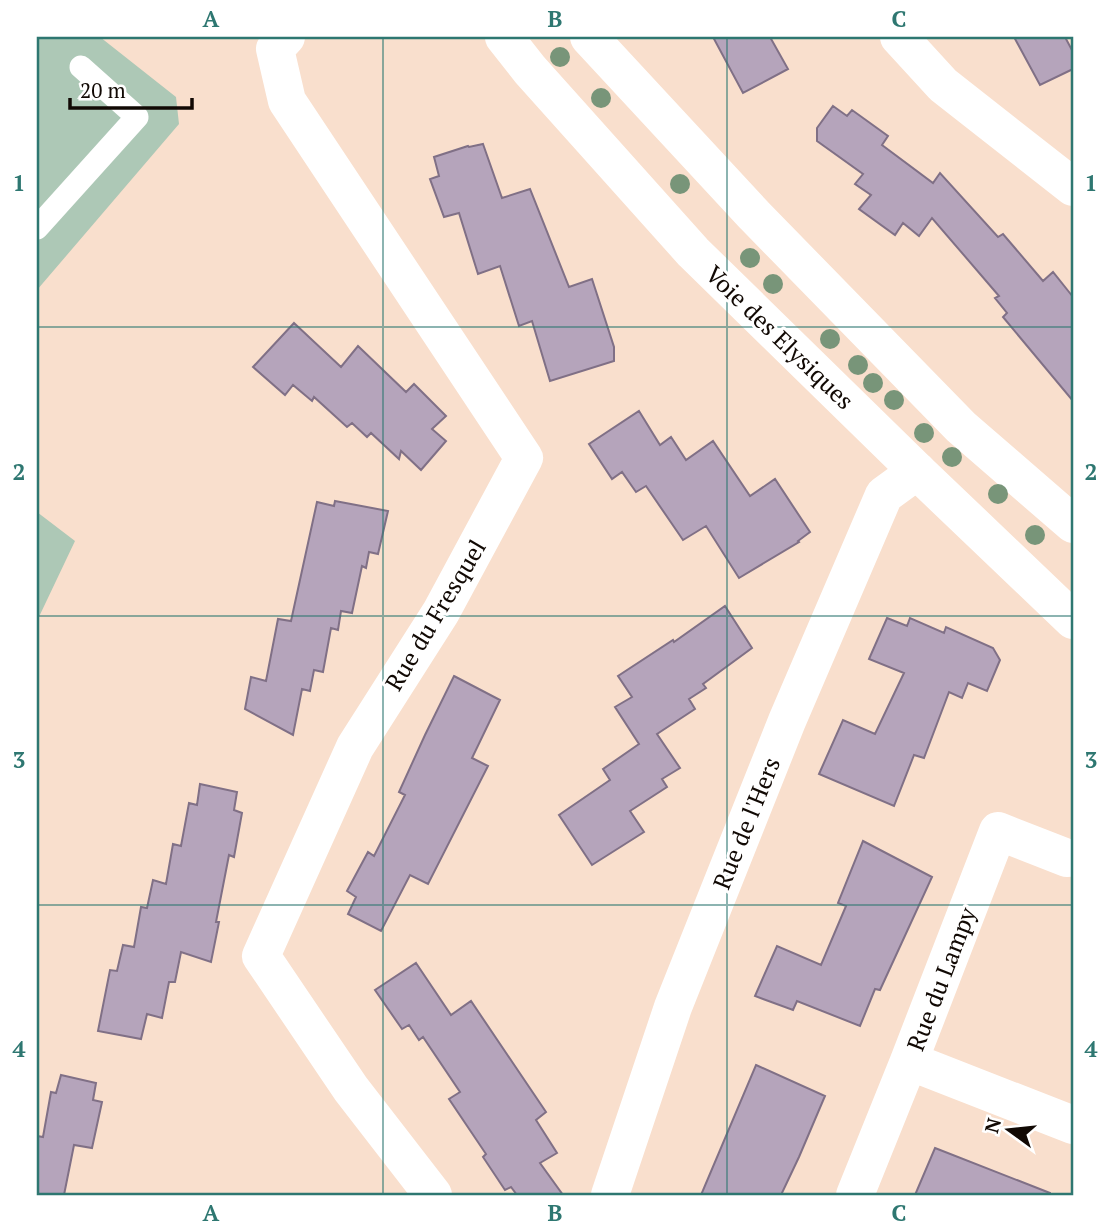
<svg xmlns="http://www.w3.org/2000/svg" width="1110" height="1232" viewBox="0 0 1110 1232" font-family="'PT Serif',serif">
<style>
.green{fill:#adc8b6}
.building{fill:#b5a4bb;stroke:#807086;stroke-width:2}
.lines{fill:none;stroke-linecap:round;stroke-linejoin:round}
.service{stroke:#fff;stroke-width:23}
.minor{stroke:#fff;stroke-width:38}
.tertiary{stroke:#fff;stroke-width:38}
.tree{fill:#789579}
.grid{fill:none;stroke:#2e7771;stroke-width:2;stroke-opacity:0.55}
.labels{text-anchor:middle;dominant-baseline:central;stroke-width:6;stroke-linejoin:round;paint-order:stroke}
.street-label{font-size:24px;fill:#110904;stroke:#fff}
.neatline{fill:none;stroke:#2e7771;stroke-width:2.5}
.grid-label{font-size:23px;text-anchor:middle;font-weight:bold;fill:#2e7771}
</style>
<rect width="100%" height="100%" fill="#f9dfcd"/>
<!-- green -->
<path class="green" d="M 37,37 L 100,37 L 176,97 L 179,124 L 37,290 Z
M 37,512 L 75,541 L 37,621 Z"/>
<!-- building -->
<path class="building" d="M 713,37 L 770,37 L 788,69 L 743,93 Z
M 1014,37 L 1065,37 L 1073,52 L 1073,69 L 1040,85 Z
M 833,106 L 847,116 L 852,110 L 888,136 L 882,145 L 933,183 L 940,173 L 998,237 L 1003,234 L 1043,281 L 1053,272 L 1073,297 L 1073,401 L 1003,317 L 1007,313 L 995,298 L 999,296 L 932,218 L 919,236 L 903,223 L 895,235 L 859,209 L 871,195 L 855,184 L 863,174 L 817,141 L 817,128 Z
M 483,144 L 502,198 L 530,189 L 569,287 L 592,279 L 614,347 L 614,361 L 550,381 L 532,321 L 519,326 L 500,266 L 478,274 L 459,213 L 444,217 L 430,179 L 439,176 L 434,157 L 468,146 L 469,147 Z
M 294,323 L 341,367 L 358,346 L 406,392 L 414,384 L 446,416 L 432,429 L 446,441 L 421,470 L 401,451 L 399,459 L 371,433 L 367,437 L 352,423 L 347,427 L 314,397 L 312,401 L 293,385 L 285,395 L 253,367 Z
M 639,411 L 660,445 L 671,437 L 686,460 L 713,441 L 750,496 L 775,479 L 810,532 L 798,541 L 799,542 L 739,578 L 706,526 L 683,540 L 646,486 L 636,492 L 622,472 L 612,479 L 589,444 Z
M 335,501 L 388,511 L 378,554 L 369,552 L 366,568 L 362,566 L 352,613 L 341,611 L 338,630 L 331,628 L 323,672 L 314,670 L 310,691 L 302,689 L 293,735 L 245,709 L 251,677 L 266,681 L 278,619 L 291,621 L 317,502 L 334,506 Z
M 725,606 L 752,648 L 703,684 L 706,688 L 689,699 L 695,709 L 657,734 L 680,768 L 662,779 L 667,787 L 630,811 L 644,832 L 592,865 L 559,815 L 610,780 L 603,769 L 639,744 L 615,707 L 632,697 L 618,676 L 673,640 L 674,642 Z
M 887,618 L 907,626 L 910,618 L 944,633 L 946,627 L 993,648 L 1000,660 L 987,691 L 968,683 L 962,698 L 949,692 L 924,758 L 914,755 L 894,806 L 819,774 L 843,720 L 875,734 L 904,673 L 869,659 Z
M 454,676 L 500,700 L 472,758 L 488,766 L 428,884 L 410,875 L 381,931 L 348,914 L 356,897 L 347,891 L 368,852 L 374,856 L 405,795 L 399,792 L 425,735 Z
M 200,784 L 237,792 L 234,810 L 242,813 L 234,857 L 229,855 L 216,922 L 219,922 L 211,962 L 181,952 L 175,982 L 169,982 L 162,1018 L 147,1014 L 141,1039 L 98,1031 L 110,970 L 117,971 L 123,945 L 134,947 L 141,907 L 147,908 L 153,880 L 166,884 L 173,844 L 181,846 L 189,803 L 197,805 Z
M 863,841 L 932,877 L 880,990 L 875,989 L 860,1026 L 797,1001 L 793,1010 L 755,996 L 777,946 L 821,965 L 846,906 L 838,903 Z
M 416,963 L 451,1015 L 471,1001 L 546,1112 L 536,1120 L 557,1153 L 540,1163 L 563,1195 L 517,1195 L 511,1187 L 505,1190 L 483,1157 L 486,1154 L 449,1099 L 460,1092 L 423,1037 L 419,1040 L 409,1025 L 402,1029 L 375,990 Z
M 756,1065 L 825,1096 L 799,1157 L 781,1195 L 701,1195 Z
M 61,1075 L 96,1083 L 93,1100 L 102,1102 L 92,1148 L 74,1145 L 64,1195 L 37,1195 L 37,1136 L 43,1137 L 51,1092 L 56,1093 Z
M 935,1148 L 1050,1193 L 1050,1195 L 915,1195 Z"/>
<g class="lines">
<!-- service -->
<path class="service" d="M 37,228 L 137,117 L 81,67"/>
<!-- minor -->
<path class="minor" d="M 286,37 L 275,49 L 287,101 L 524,458 L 441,612 L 355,747 L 261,956 L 351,1089 L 433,1195
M 899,37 L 943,85 L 1073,187
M 909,1061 L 1073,1125
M 610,1195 L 673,1007 L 787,721 L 884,495 L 917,471
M 855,1195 L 909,1061 L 998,831 L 1067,858"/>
<!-- tertiary -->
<path class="tertiary" d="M 504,37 L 530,70 L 693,252 L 917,471 L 1073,620
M 589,37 L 754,215 L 961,427 L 1073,524"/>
</g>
<!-- trees -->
<g class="tree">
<circle cx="560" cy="57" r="10"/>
<circle cx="601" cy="98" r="10"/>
<circle cx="680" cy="184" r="10"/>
<circle cx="750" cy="258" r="10"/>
<circle cx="773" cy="284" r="10"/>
<circle cx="830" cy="339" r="10"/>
<circle cx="858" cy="365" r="10"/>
<circle cx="873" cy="383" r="10"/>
<circle cx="894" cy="400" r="10"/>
<circle cx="924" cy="433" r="10"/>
<circle cx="952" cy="457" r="10"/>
<circle cx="998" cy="494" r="10"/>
<circle cx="1035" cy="535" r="10"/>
</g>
<!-- grid -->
<path class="grid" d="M 383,37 L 383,1195M 727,37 L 727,1195M 37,327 L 1073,327M 37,616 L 1073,616M 37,905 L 1073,905"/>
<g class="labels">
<!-- street labels -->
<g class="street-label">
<text transform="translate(780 337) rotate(44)">Voie des Elysiques</text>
<text transform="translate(435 615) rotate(-59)">Rue du Fresquel</text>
<text transform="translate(746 823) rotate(-68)">Rue de l'Hers</text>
<text transform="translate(941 979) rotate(-69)">Rue du Lampy</text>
</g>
</g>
<!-- border -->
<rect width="1110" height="1232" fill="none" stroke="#ffffff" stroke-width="77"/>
<!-- north arrow -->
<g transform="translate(1009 1130) rotate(285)" stroke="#ffffff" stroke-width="5" paint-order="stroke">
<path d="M0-5L12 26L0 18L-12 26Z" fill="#110904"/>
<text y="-10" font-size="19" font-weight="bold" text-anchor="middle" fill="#110904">N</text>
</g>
<!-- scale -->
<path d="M70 98v10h122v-10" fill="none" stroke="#110904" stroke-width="3.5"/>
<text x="80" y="98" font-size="21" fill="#110904" stroke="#ffffff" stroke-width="5" paint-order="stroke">20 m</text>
<rect x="38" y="38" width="1034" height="1156" class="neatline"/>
<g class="grid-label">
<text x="211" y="27">A</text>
<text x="555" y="27">B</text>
<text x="899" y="27">C</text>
<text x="19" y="191">1</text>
<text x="1091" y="191">1</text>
<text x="19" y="480">2</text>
<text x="1091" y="480">2</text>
<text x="19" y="768">3</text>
<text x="1091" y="768">3</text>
<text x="19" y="1057">4</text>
<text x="1091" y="1057">4</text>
<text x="211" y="1221">A</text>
<text x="555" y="1221">B</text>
<text x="899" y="1221">C</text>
</g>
</svg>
